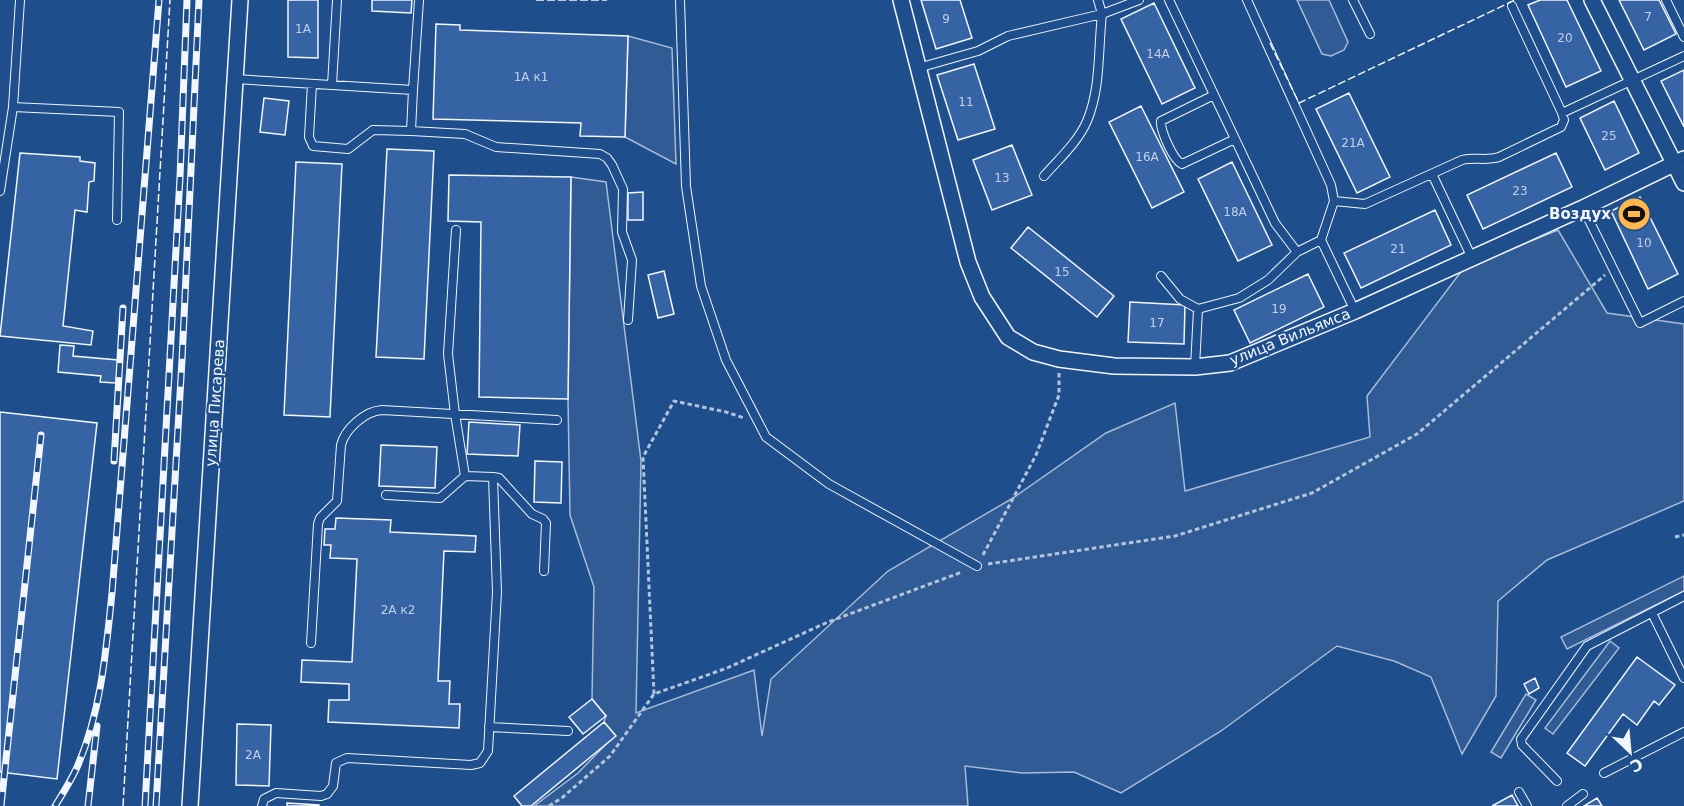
<svg xmlns="http://www.w3.org/2000/svg" width="1684" height="806" viewBox="0 0 1684 806" font-family="'DejaVu Sans',sans-serif">
<style>
.built{fill:#305b95;stroke:#a8bbd7;stroke-width:1.5}
.building{fill:#3563a3;stroke:#f2f6ff;stroke-width:1.5}
.lines{fill:none;stroke-linecap:round;stroke-linejoin:round}
.lane-casing{stroke:#f2f6ff;stroke-width:10}
.street-casing{stroke:#f2f6ff;stroke-width:18}
.path{stroke:#b3c4dc;stroke-width:3;stroke-dasharray:4.5 3;stroke-linecap:butt}
.lane{stroke:#1f4e8c;stroke-width:8}
.street{stroke:#1f4e8c;stroke-width:15}
.rail-casing{stroke:#f2f6ff;stroke-width:7}
.rail{stroke:#1f4e8c;stroke-width:4.5;stroke-dasharray:14;stroke-linecap:butt}
.fence{stroke:#f2f6ff;stroke-width:1.5;stroke-dasharray:8 3;stroke-linecap:butt}
.labels{text-anchor:middle;dominant-baseline:central;stroke-width:4.5;stroke-linejoin:round;paint-order:stroke}
.number-label{font-size:12px;fill:#c3d1e8}
.poi-label{font-size:15px;font-weight:bold;fill:#f2f6ff;stroke:#1f4e8c;text-anchor:end}
.street-label{font-size:15px;fill:#f2f6ff;stroke:#1f4e8c}
</style>
<rect width="100%" height="100%" fill="#1f4e8c"/>
<!-- built -->
<path class="built" d="M 1297,0 L 1329,0 L 1348,42 L 1344,50 L 1331,56 L 1322,54 Z
M 628,36 L 672,48 L 676,164 L 625,137 Z
M 571,177 L 606,182 L 641,461 L 636,713 L 754,670 L 762,736 L 771,679 L 888,571 L 1013,498 L 1106,433 L 1175,403 L 1185,491 L 1370,437 L 1367,396 L 1463,269 L 1558,230 L 1607,313 L 1684,324 L 1684,501 L 1547,560 L 1498,601 L 1496,696 L 1462,754 L 1431,677 L 1394,661 L 1337,646 L 1221,731 L 1121,793 L 1074,772 L 1022,773 L 965,766 L 968,806 L 534,806 L 578,773 L 615,735 L 604,722 L 606,716 L 592,699 L 594,587 L 570,515 L 568,399 Z
M 1684,576 L 1684,591 L 1567,649 L 1561,637 Z
M 1610,641 L 1619,648 L 1553,734 L 1545,728 Z
M 1526,694 L 1536,700 L 1501,758 L 1491,752 Z"/>
<!-- building -->
<path class="building" d="M 288,0 L 318,0 L 318,58 L 288,57 Z
M 372,0 L 412,0 L 411,13 L 372,11 Z
M 921,0 L 960,0 L 972,38 L 936,49 Z
M 1540,0 L 1567,0 L 1601,71 L 1566,87 L 1528,5 Z
M 1619,0 L 1659,0 L 1676,34 L 1644,50 Z
M 1154,3 L 1195,88 L 1162,104 L 1121,19 Z
M 436,24 L 460,25 L 460,30 L 628,36 L 625,137 L 580,136 L 581,123 L 433,119 Z
M 974,64 L 995,129 L 958,140 L 937,75 Z
M 1684,70 L 1684,127 L 1661,81 Z
M 1349,93 L 1390,177 L 1357,193 L 1316,109 Z
M 264,98 L 289,101 L 285,135 L 260,132 Z
M 1614,101 L 1639,153 L 1605,170 L 1580,118 Z
M 1141,106 L 1184,192 L 1152,208 L 1109,122 Z
M 1012,145 L 1032,195 L 992,210 L 973,160 Z
M 387,149 L 434,151 L 424,359 L 376,357 Z
M 20,153 L 80,157 L 80,161 L 95,163 L 94,181 L 89,182 L 87,212 L 75,210 L 63,326 L 93,331 L 91,345 L 0,336 Z
M 1556,153 L 1572,187 L 1483,229 L 1467,195 Z
M 296,162 L 342,164 L 330,417 L 284,415 Z
M 1232,162 L 1272,245 L 1238,261 L 1198,179 Z
M 449,175 L 571,177 L 568,399 L 479,397 L 481,222 L 448,221 Z
M 643,192 L 643,220 L 628,220 L 628,193 Z
M 1640,197 L 1678,274 L 1648,289 L 1611,211 Z
M 1435,210 L 1451,245 L 1361,288 L 1344,253 Z
M 1028,227 L 1114,296 L 1097,317 L 1011,248 Z
M 664,271 L 674,314 L 658,318 L 648,275 Z
M 1308,274 L 1324,307 L 1250,343 L 1234,310 Z
M 1130,302 L 1185,305 L 1184,344 L 1128,342 Z
M 60,345 L 74,346 L 73,356 L 118,360 L 116,383 L 100,382 L 101,376 L 58,372 Z
M 0,412 L 97,423 L 57,779 L 0,772 Z
M 469,422 L 520,425 L 518,456 L 467,454 Z
M 381,445 L 437,447 L 435,488 L 379,486 Z
M 535,461 L 562,462 L 561,503 L 534,502 Z
M 336,518 L 391,520 L 390,532 L 476,536 L 475,552 L 444,551 L 438,681 L 450,681 L 449,704 L 460,704 L 459,728 L 328,722 L 329,700 L 349,700 L 349,684 L 301,682 L 302,660 L 352,662 L 357,559 L 330,558 L 331,545 L 324,545 L 325,529 L 335,529 Z
M 1637,657 L 1675,685 L 1659,705 L 1654,701 L 1637,725 L 1623,714 L 1585,766 L 1567,753 Z
M 1535,678 L 1539,688 L 1529,694 L 1524,684 Z
M 592,699 L 606,716 L 583,734 L 569,717 Z
M 604,722 L 616,736 L 531,806 L 522,806 L 514,796 Z
M 237,724 L 271,725 L 269,786 L 236,785 Z
M 1512,795 L 1518,806 L 1492,806 Z
M 1597,798 L 1602,806 L 1584,806 Z
M 287,803 L 319,805 L 319,806 L 287,806 Z"/>
<g class="lines">
<!-- lane casing -->
<g class="lane-casing">
<path id="lane" d="M 680,0 L 686,186 L 701,286 L 726,360 L 766,437 L 829,484 L 977,566
M 1169,0 L 1275,223 L 1297,252
M 1247,0 L 1331,185 L 1334,201 L 1321,240 L 1355,311
M 1353,0 L 1370,34
M 1666,0 L 1684,37
M 918,68 L 978,51 L 1008,36 L 1102,14 L 1098,0
M 235,79 L 413,90 L 411,131 L 465,134 L 496,147 L 600,154 L 607,158 L 612,165 L 623,189 L 622,232 L 632,260 L 628,320
M 312,84 L 309,137 L 313,146 L 348,149 L 373,130 L 411,131
M 332,85 L 337,0
M 413,90 L 419,0
M 1214,95 L 1161,121 C 1160,130 1173,160 1182,164 L 1235,139
M 13,107 L 119,112 L 117,220
M 1562,113 L 1684,56
M 1432,174 L 1472,258
M 1044,176 C 1059,159 1078,142 1087,121 C 1101,88 1098,49 1102,14 L 1139,0
M 0,191 L 13,107 L 20,0
M 1334,201 L 1365,204 L 1462,160 C 1475,157 1487,161 1499,157 L 1561,127 L 1564,120 L 1562,113 L 1512,6
M 1583,208 L 1640,323 L 1684,301
M 1161,276 L 1180,299 L 1198,309
M 1195,367 L 1198,309 L 1239,298 L 1268,280 L 1297,252 L 1321,240
M 493,477 L 499,478 L 532,514 L 543,519 L 546,523 L 544,571
M 386,495 L 440,498 L 465,476
M 1652,613 L 1684,678
M 311,643 L 318,524 L 320,518 L 337,501 L 341,445 C 345,429 365,411 382,410 L 557,420
M 489,727 L 568,731
M 1604,773 L 1684,732
M 1557,781 L 1522,745 L 1521,739 L 1587,646 L 1684,596
M 1519,792 L 1527,806
M 262,806 L 264,799 L 276,793 L 321,796 L 327,794 L 333,786 L 336,763 L 347,758 L 471,765 L 480,763 L 488,751 L 497,592 L 493,477 L 465,476 L 455,414 L 448,354 L 456,230
M 1567,806 L 1583,794"/>
</g>
<!-- street casing -->
<g class="street-casing">
<path id="street" d="M 901,0 L 968,262 L 982,297 L 1008,337 L 1033,352 L 1059,359 L 1114,366 L 1195,367 L 1230,363 L 1355,311 L 1583,208 L 1684,159
M 1592,0 L 1684,183
M 190,806 L 240,0"/>
</g>
<!-- path -->
<path class="path" d="M 1675,537 L 1684,535
M 983,555 L 1036,455 L 1059,395 L 1059,373
M 988,564 L 1175,536 L 1312,493 L 1417,434 L 1605,275
M 654,694 L 643,457 L 674,401 L 726,412 L 744,418
M 549,806 L 563,797 L 610,756 L 654,694 L 727,668 L 828,622 L 962,572"/>
<!-- lane -->
<use href="#lane" class="lane"/>
<!-- street -->
<use href="#street" class="street"/>
<!-- rail casing -->
<g class="rail-casing">
<path id="rail" d="M 114,461 L 123,308
M 1,806 L 41,435
M 55,806 C 63,793 72,779 78,765 C 101,711 106,651 112,593 L 159,0
M 88,806 L 97,726
M 145,806 L 180,177 L 187,0
M 156,806 L 182,360 L 199,0"/>
</g>
<!-- rail -->
<use href="#rail" class="rail"/>
<!-- fence -->
<path class="fence" d="M 536,0 L 607,0
M 1270,43 L 1299,103 L 1515,0
M 123,806 L 170,0"/>
</g>
<!-- icons -->
<defs>
<g id="stadium-disc" transform="scale(1.725)"><circle r="9.5" fill="#ffb74d" stroke="#1f4e8c"/><path d="M0-5a6.5 5 0 1 0 0 10a6.5 5 0 1 0 0-10ZM-3.5-1.8h7v3.6h-7Z" fill="#111"/></g>
</defs>
<g fill-rule="evenodd">
<use href="#stadium-disc" x="1634" y="214"/>
</g>
<g class="labels">
<!-- number labels -->
<g class="number-label">
<text x="1648" y="17">7</text>
<text x="946" y="19">9</text>
<text x="303" y="29">1А</text>
<text x="1565" y="38">20</text>
<text x="1158" y="54">14А</text>
<text x="531" y="77">1А к1</text>
<text x="966" y="102">11</text>
<text x="1609" y="136">25</text>
<text x="1353" y="143">21А</text>
<text x="1147" y="157">16А</text>
<text x="1002" y="178">13</text>
<text x="1520" y="191">23</text>
<text x="1235" y="212">18А</text>
<text x="1644" y="243">10</text>
<text x="1398" y="249">21</text>
<text x="1062" y="272">15</text>
<text x="1279" y="309">19</text>
<text x="1157" y="323">17</text>
<text x="398" y="610">2А к2</text>
<text x="253" y="755">2А</text>
</g>
<!-- poi labels -->
<g class="poi-label">
<text x="1611" y="214">Воздух</text>
</g>
<!-- street labels -->
<g class="street-label">
<text transform="translate(1290 337) rotate(-22)">улица Вильямса</text>
<text transform="translate(215 403) rotate(-86)">улица Писарева</text>
</g>
</g>
<!-- north arrow -->
<g transform="translate(1630 752) rotate(154)" stroke="#1f4e8c" stroke-width="4.5" paint-order="stroke">
<path d="M0-4.5L10 22L0 15L-10 22Z" fill="#f2f6ff"/>
<text y="-9" font-size="16" font-weight="bold" text-anchor="middle" fill="#f2f6ff">С</text>
</g>
</svg>
